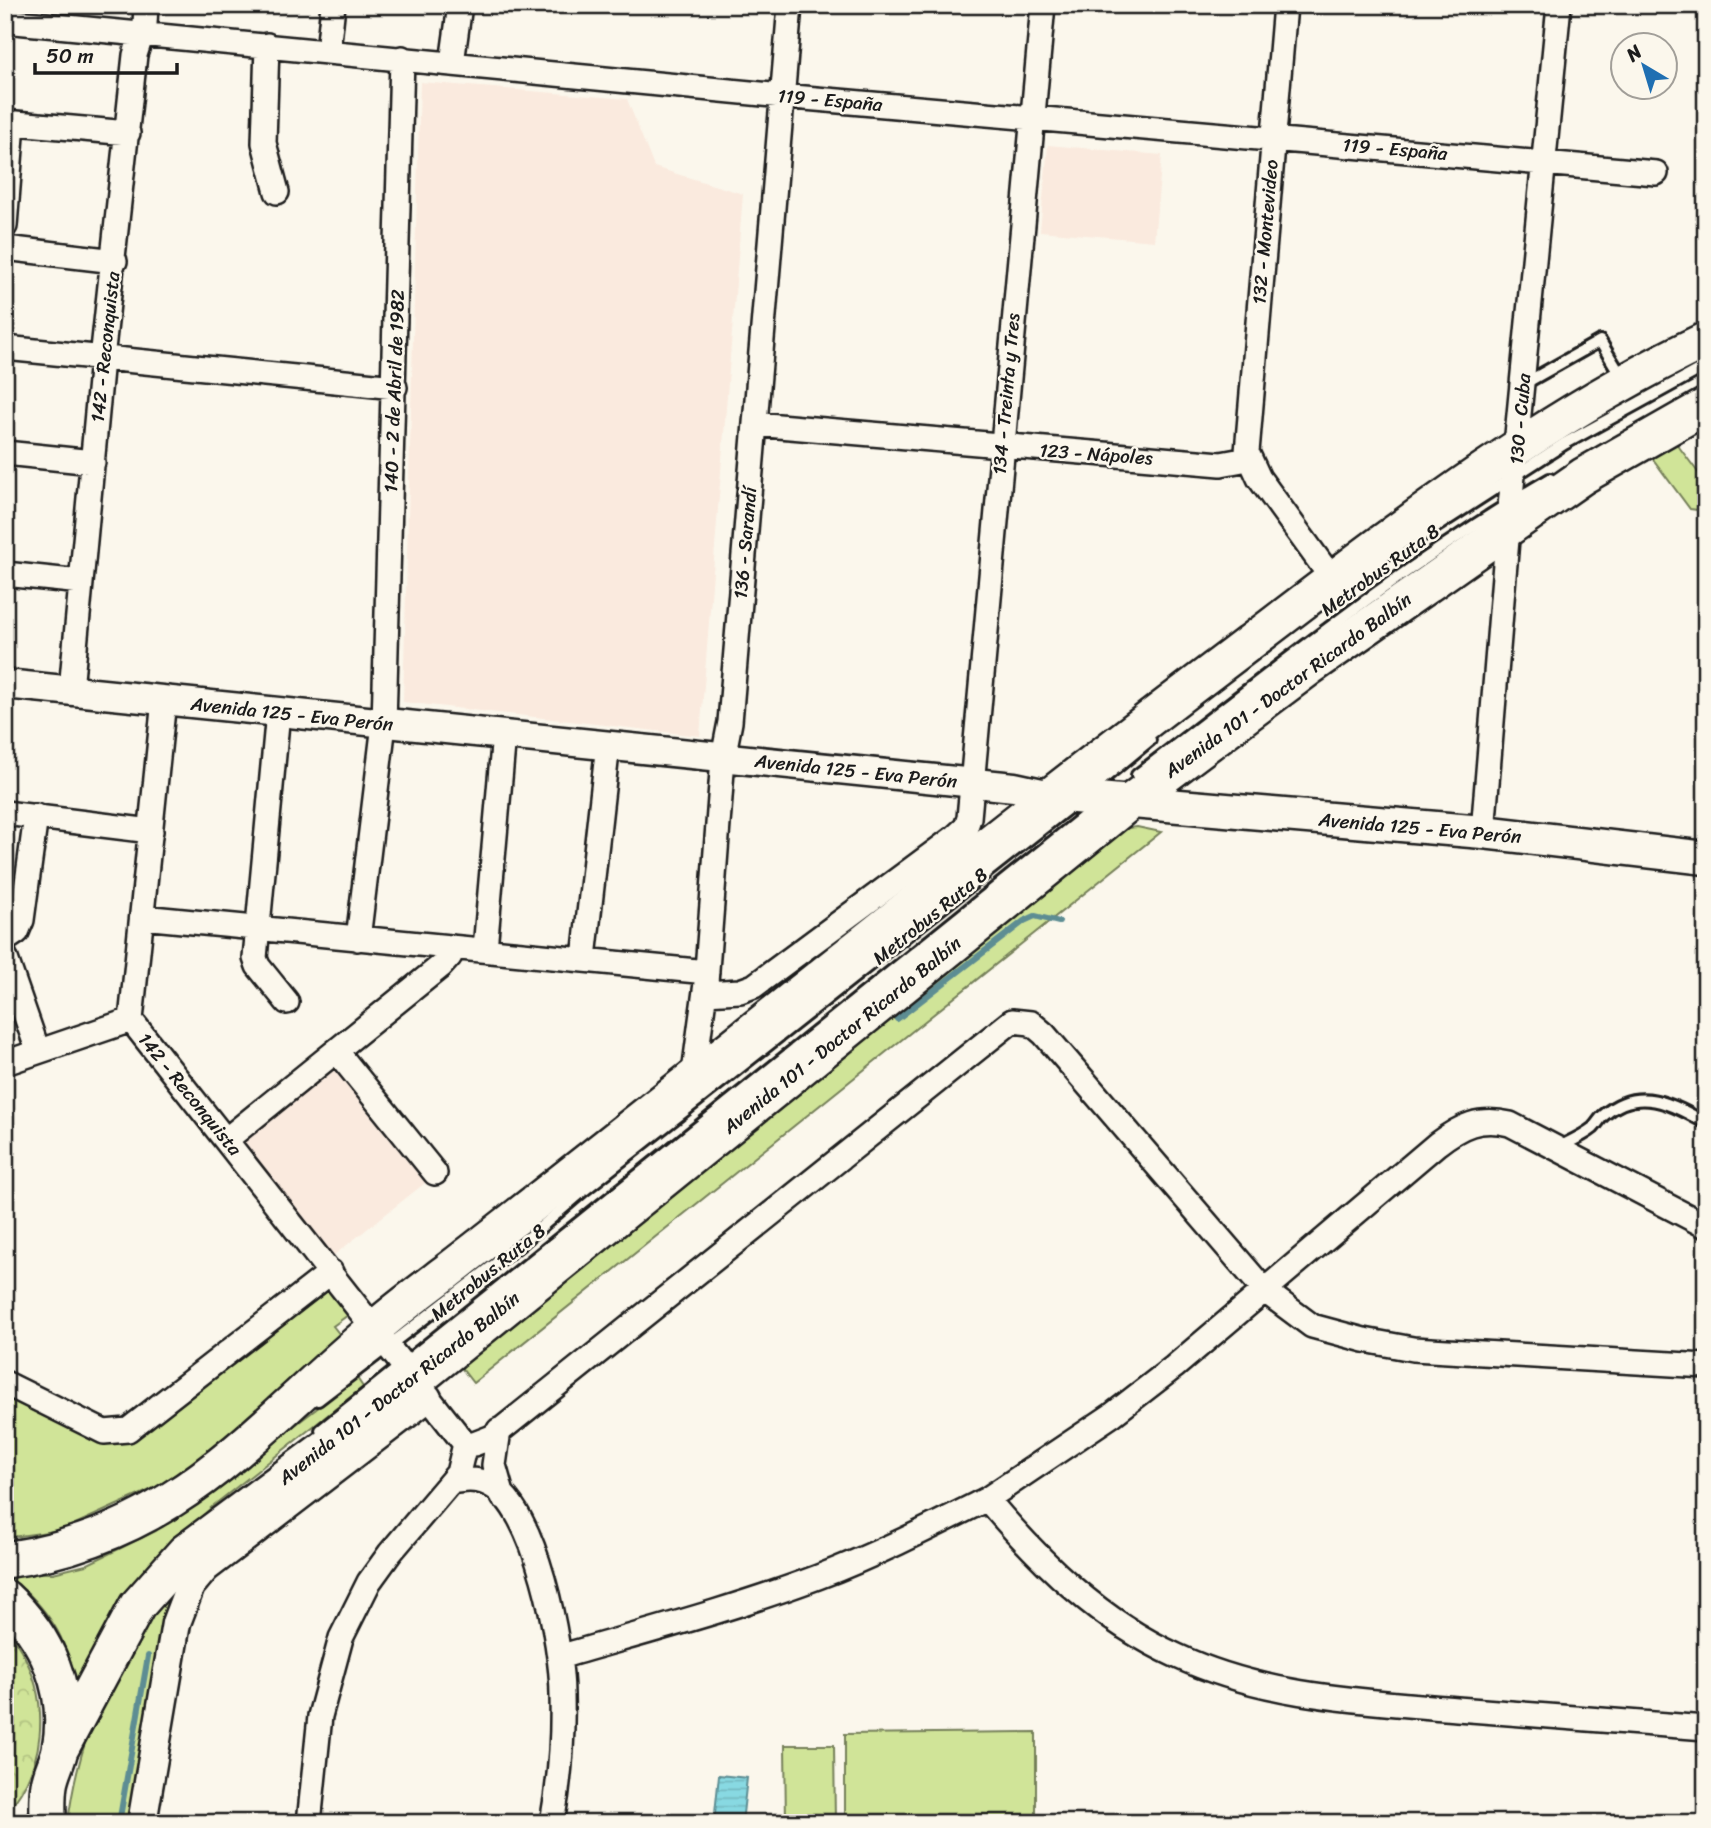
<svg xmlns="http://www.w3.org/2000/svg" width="1711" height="1828" viewBox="0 0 1711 1828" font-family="Sriracha,sans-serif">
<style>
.built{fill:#faeade}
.green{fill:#d0e498;stroke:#76805a;stroke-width:2}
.forest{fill:url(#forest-crowns);stroke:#76805a;stroke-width:2}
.water{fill:url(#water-rules);stroke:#5d8d93;stroke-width:2}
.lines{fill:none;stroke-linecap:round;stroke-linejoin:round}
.stream{stroke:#5d8d93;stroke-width:6}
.service-casing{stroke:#1c1c1c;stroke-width:16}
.minor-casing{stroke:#1c1c1c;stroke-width:28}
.tertiary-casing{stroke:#1c1c1c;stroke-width:33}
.secondary-casing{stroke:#1c1c1c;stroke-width:37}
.primary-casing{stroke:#1c1c1c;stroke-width:40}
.service{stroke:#fbf7ec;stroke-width:10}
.minor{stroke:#fbf7ec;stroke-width:23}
.tertiary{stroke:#fbf7ec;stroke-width:28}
.secondary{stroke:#fbf7ec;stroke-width:32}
.primary{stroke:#fbf7ec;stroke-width:35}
.labels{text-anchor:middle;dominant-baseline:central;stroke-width:5;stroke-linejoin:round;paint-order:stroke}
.street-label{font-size:19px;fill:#1c1c1c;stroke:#fbf7ec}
</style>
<defs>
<pattern id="forest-crowns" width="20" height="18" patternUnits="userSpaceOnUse" patternTransform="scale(1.75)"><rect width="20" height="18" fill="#d0e498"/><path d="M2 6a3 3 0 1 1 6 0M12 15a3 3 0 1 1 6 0" fill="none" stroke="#b2c382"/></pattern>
<pattern id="water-rules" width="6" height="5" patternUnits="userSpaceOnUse" patternTransform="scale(1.75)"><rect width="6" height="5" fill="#88d9e2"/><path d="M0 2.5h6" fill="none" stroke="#75bac1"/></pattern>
</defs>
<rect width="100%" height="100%" fill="#fbf7ec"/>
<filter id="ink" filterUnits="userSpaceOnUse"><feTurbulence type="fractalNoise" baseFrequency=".0143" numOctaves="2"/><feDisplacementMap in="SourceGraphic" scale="14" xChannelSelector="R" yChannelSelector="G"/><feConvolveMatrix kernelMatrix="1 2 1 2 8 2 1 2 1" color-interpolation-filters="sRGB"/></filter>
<g filter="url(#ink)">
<!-- built -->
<path class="built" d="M 420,82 L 627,99 L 654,167 L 743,194 L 700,736 L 403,702 Z
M 1048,145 L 1162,155 L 1154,241 L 1040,231 Z
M 334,1070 L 425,1183 L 333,1256 L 243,1143 Z"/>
<!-- green -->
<path class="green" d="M 1673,439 L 1706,483 L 1706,511 L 1690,509 L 1650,455 Z
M 1137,827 L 1161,832 L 473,1383 L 456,1361 L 1119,829 Z
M 329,1290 L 348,1315 L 333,1326 L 344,1340 L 202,1460 L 159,1486 L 62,1530 L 5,1538 L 5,1396 L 108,1441 L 159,1420 Z
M 357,1378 L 363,1387 L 214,1505 L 179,1538 L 73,1701 C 71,1653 63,1629 29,1594 C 22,1587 10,1582 5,1573 L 53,1573 L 86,1565 L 156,1531 Z
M 199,1564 L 131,1823 L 68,1823 C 75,1762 101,1682 135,1630 C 150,1606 178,1585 199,1564 Z
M 1036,1732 L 1036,1823 L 845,1823 L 845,1734 Z
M 785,1745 L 834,1745 L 835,1823 L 786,1823 Z"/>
<!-- forest -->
<path class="forest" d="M 5,1628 C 12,1634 16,1642 21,1650 C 51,1703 46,1768 5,1814 Z"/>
<!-- water -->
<path class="water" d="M 719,1775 L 747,1778 L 742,1823 L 714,1823 Z"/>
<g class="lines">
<!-- stream -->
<path class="stream" d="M 897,1019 L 1024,921 L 1035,916 L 1059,922
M 119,1823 L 148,1656"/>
<!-- service casing -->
<g class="service-casing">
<path id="service" d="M 1522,385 L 1600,341 L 1623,379
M 1417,539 L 1564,444 L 1706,366
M 1137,775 C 1272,672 1403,564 1550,479
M 1087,792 L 1150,740
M 1559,1147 C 1571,1141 1583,1136 1593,1128 C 1597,1124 1600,1118 1604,1115 C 1638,1085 1672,1104 1706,1123
M 318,1400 L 520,1245 L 583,1191 L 1072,805
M 321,1430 L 1097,806"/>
</g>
<!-- minor casing -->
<g class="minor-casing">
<path id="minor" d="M 1285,5 L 1247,452 L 1259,478 L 1333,580
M 5,21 L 782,96 L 1656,173
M 267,45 L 264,143 L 277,192
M 328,51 L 333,5
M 452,63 L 460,5
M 5,122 L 128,133
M 5,226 L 13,123
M 5,248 L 115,261
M 5,348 L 395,387
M 755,424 L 1221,464 L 1248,459
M 5,453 L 93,462
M 5,574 L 81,582
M 71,690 L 102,359 L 135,55 L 145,24 L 146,5
M 164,700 L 131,1020 L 465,1444
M 278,712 L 255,958 L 258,966 L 287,1002
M 5,813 L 151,831
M 1483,832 L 1508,527 L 1559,5
M 142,917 L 707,972
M 358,939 L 384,724 L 402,58
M 5,940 L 17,932 L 22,920 L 36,816
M 485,949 L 504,734
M 5,956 L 38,1051
M 584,958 L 608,744
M 705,993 L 740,991 L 754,986 L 955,837 L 966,827 L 969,818 L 1043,5
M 338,1053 L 435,1173
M 5,1063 L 131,1020
M 693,1080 L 706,983 L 723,758 L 730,722 L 790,5
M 227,1139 L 441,966 L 450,956 L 452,947
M 1706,1226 L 1510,1124 C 1479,1117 1462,1125 1437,1144 L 1174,1367 L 1112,1415 L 987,1499 C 1041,1563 1100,1621 1177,1656 C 1265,1697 1362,1701 1457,1709 C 1540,1715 1623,1722 1706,1728
M 5,1383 L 104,1432 L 128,1430 L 331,1272
M 499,1430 L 494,1465 L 503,1497
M 451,1482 C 463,1480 476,1478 488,1484 C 536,1504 562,1647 562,1695 C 563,1737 560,1781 552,1823
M 559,1657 C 645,1632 733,1609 818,1577 C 876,1555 931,1527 987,1499
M 309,1823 L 320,1716 L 341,1638 L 369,1582 L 390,1553 L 458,1473 L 465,1444 L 474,1444 L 492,1437 L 1012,1021 L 1031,1023 L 1044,1034 L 1265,1291 L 1312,1326 L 1364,1340 L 1413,1349 L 1706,1366"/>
</g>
<!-- tertiary casing -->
<g class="tertiary-casing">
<path id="tertiary" d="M 5,684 L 1014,787 L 1051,795
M 142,1823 L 176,1623 L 190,1586 L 205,1568 L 427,1398"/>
</g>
<!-- secondary casing -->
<g class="secondary-casing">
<path id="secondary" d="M 1051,795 L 1483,832 L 1706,858"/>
</g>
<!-- primary casing -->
<g class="primary-casing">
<path id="primary" d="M 5,1560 C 177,1536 250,1433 374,1329 C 398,1308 424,1289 449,1270 C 705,1071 956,865 1215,669 C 1371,551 1528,424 1706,340
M 5,1598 C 47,1637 71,1691 60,1749 C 58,1761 51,1772 49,1785 C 47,1797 48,1811 48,1823
M 61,1748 L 137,1606 L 185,1552 L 414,1382 L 1130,802 L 1310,667 L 1583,476 L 1706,406"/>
</g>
<!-- service -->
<use href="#service" class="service"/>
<!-- minor -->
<use href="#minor" class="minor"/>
<!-- tertiary -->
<use href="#tertiary" class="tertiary"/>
<!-- secondary -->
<use href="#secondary" class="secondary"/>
<!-- primary -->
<use href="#primary" class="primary"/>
</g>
</g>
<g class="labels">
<!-- street labels -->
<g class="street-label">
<text transform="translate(830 100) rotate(5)">119 - España</text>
<text transform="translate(1395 149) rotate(5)">119 - España</text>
<text transform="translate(1265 232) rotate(-85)">132 - Montevideo</text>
<text transform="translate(105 347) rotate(-84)">142 - Reconquista</text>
<text transform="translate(394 391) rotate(-88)">140 - 2 de Abril de 1982</text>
<text transform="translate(1006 394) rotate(-85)">134 - Treinta y Tres</text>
<text transform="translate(1520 419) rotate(-85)">130 - Cuba</text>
<text transform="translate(1096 454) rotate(4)">123 - Nápoles</text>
<text transform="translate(745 543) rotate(-85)">136 - Sarandí</text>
<text transform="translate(1380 570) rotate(-36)">Metrobus Ruta 8</text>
<text transform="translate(1288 685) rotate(-36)">Avenida 101 - Doctor Ricardo Balbín</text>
<text transform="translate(292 714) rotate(6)">Avenida 125 - Eva Perón</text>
<text transform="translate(856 771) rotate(6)">Avenida 125 - Eva Perón</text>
<text transform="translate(1420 828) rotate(5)">Avenida 125 - Eva Perón</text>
<text transform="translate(930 916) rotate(-39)">Metrobus Ruta 8</text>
<text transform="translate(842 1035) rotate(-39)">Avenida 101 - Doctor Ricardo Balbín</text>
<text transform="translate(190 1094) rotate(51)">142 - Reconquista</text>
<text transform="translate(488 1272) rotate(-39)">Metrobus Ruta 8</text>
<text transform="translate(399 1388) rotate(-38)">Avenida 101 - Doctor Ricardo Balbín</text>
</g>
</g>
<!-- margin -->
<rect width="1711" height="1828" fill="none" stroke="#fbf7ec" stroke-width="28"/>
<rect x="14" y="14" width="1683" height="1800" fill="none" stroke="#1c1c1c" stroke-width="2.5" filter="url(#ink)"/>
<!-- north arrow -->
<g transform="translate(1644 66) rotate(322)"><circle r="33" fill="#fbf7ec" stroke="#a29f99" stroke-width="2"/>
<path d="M0-5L12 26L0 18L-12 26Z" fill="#1f6fb2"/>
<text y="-10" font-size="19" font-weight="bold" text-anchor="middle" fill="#1c1c1c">N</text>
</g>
<!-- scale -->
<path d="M35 63v10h142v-10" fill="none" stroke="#1c1c1c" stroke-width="3.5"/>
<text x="46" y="63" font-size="21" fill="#1c1c1c" stroke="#fbf7ec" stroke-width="5" paint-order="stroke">50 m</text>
</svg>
